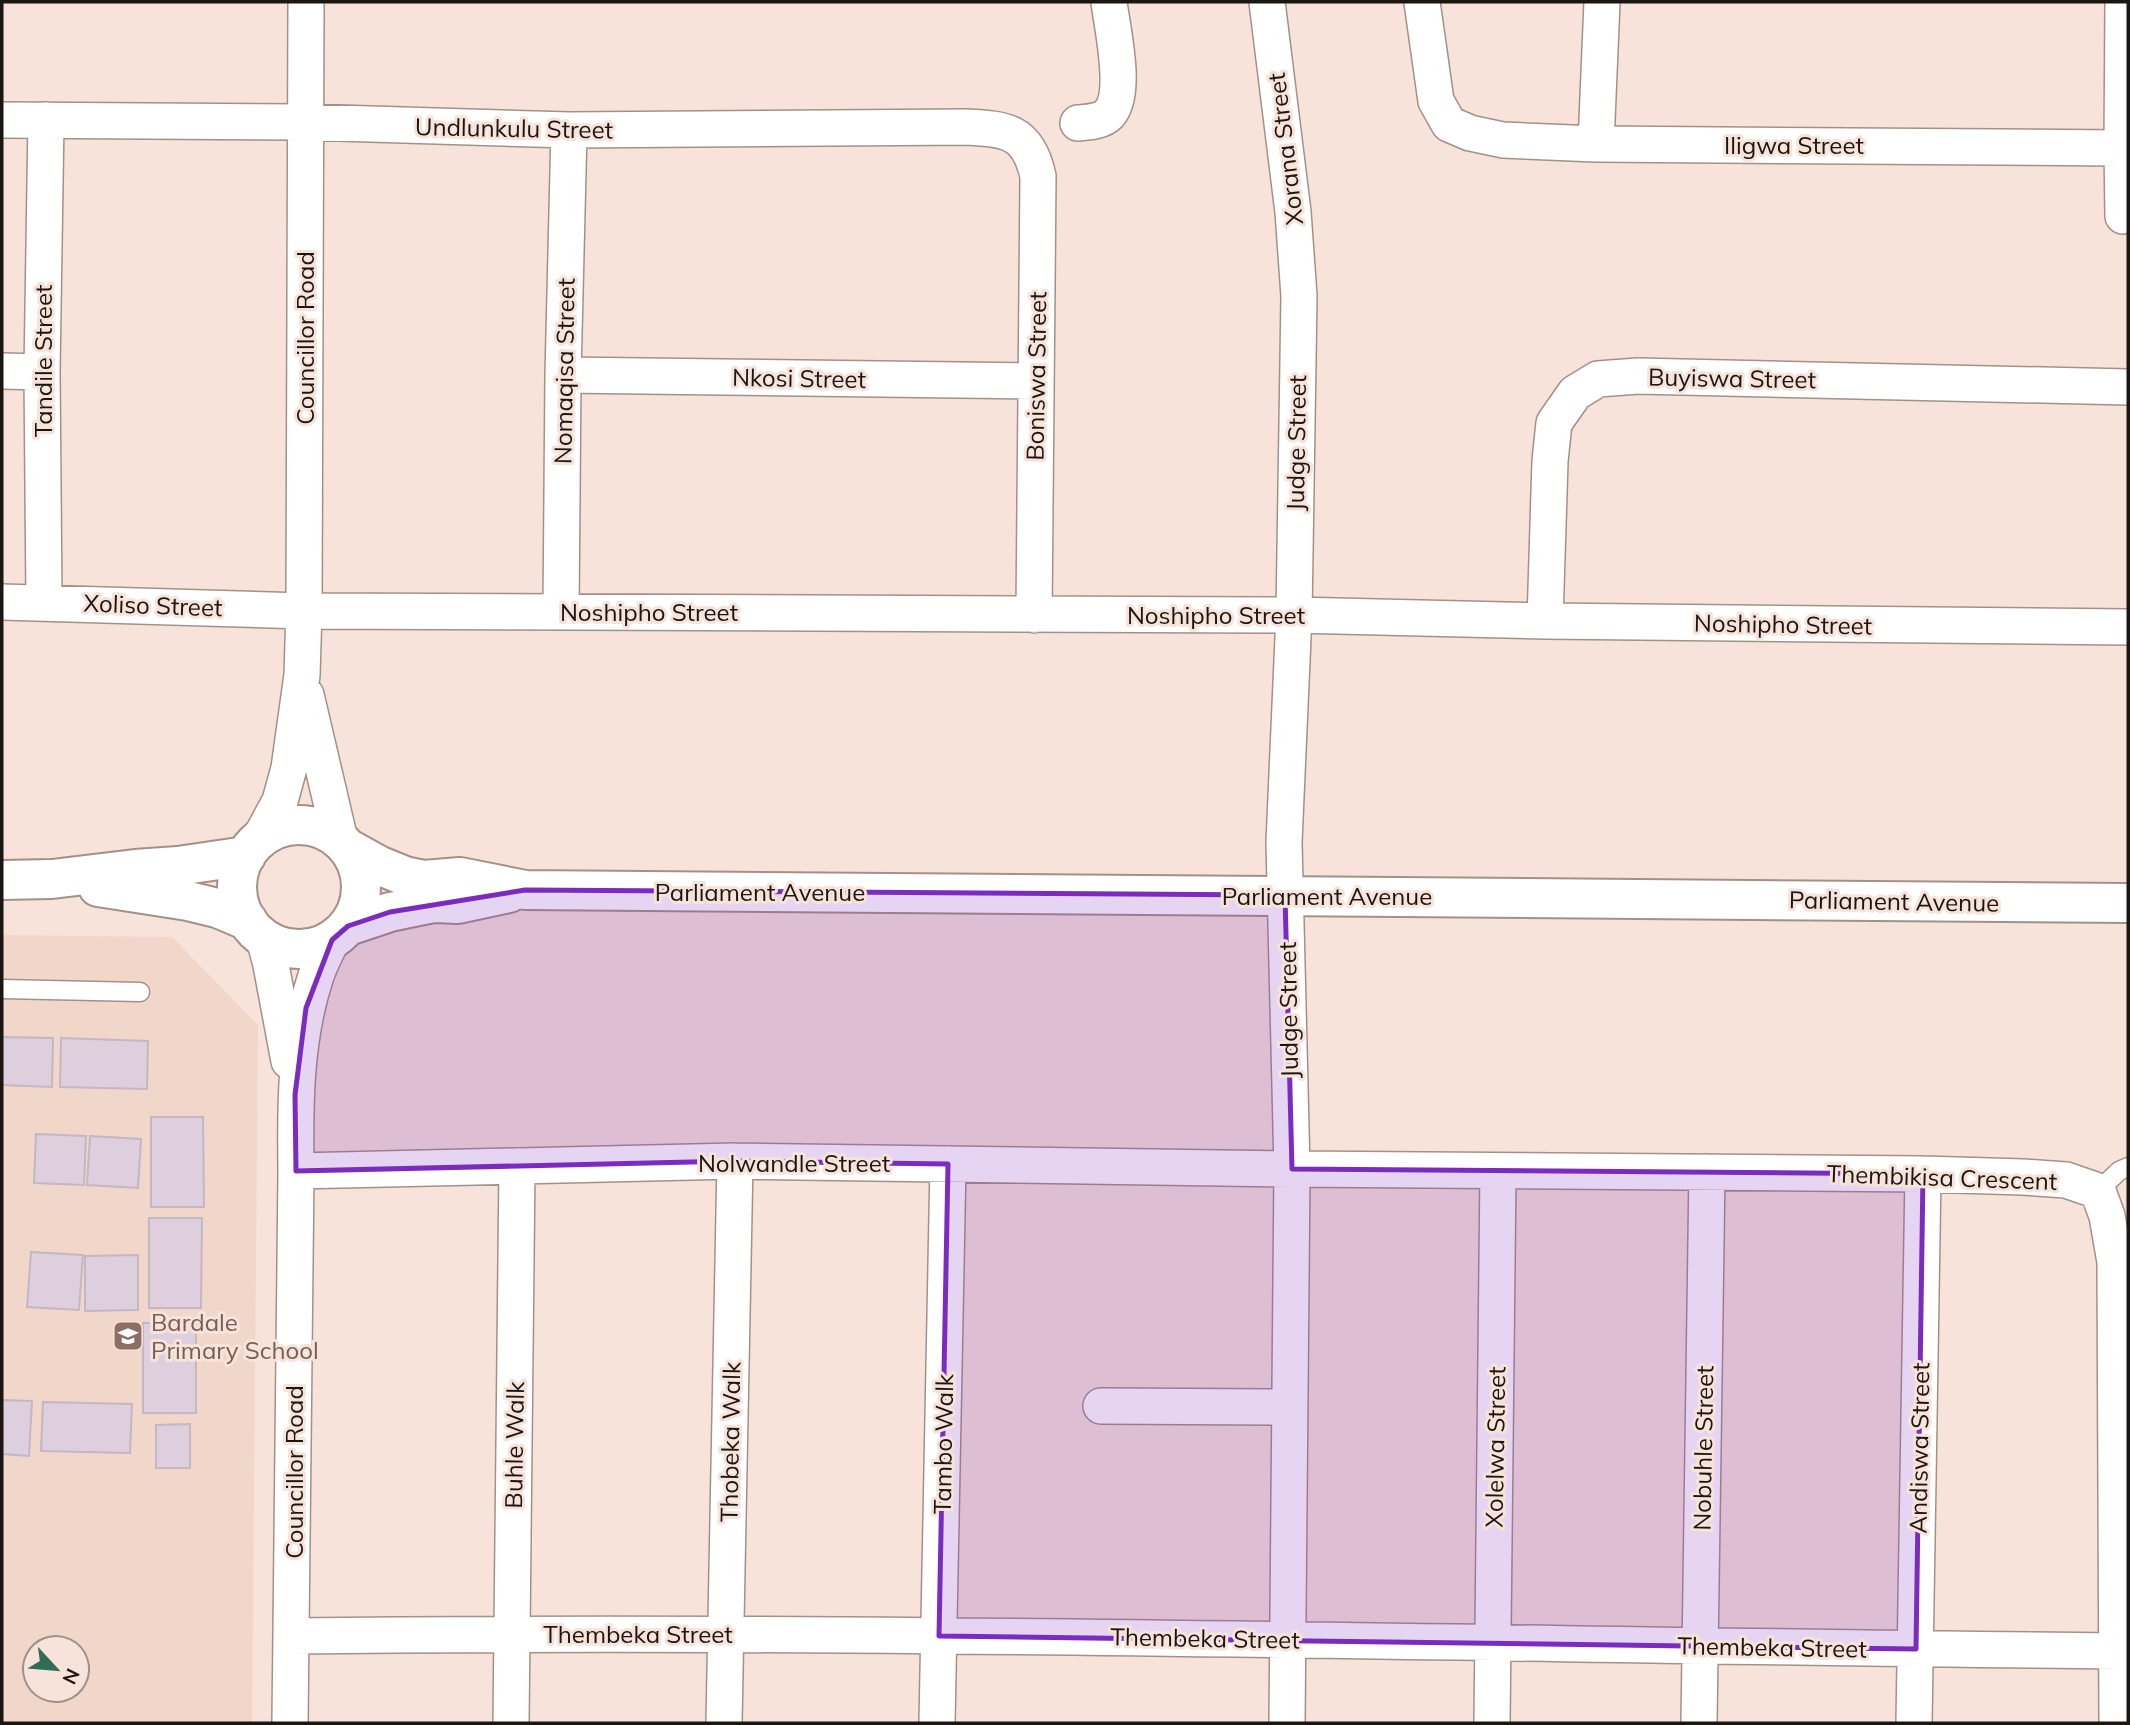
<svg xmlns="http://www.w3.org/2000/svg" width="2130" height="1725" viewBox="0 0 2130 1725" font-family="Mulish,sans-serif">
<style>
.built{fill:#f1d7c9;fill-rule:evenodd}
.building{fill:#ddcfdd;stroke:#c4b6c4;stroke-width:2}
.lines{fill:none;stroke-linecap:round;stroke-linejoin:round}
.service-casing{stroke:#a39188;stroke-width:21}
.minor-casing{stroke:#a39188;stroke-width:38}
.tertiary-casing{stroke:#a39188;stroke-width:42}
.service{stroke:#fff;stroke-width:18}
.minor{stroke:#fff;stroke-width:35}
.tertiary{stroke:#fff;stroke-width:38}
.marked{fill:#7b2cbf;fill-opacity:0.2;stroke:#7b2cbf;stroke-width:5;stroke-linejoin:round}
.labels{text-anchor:middle;dominant-baseline:central;stroke-width:6;stroke-linejoin:round;paint-order:stroke}
.street-label{font-size:24px;fill:#1c1612;stroke:#f7e3d9}
.education-label{font-size:24px;fill:#785e54;stroke:#f7e3d9;text-anchor:start}
</style>
<rect width="100%" height="100%" fill="#f7e3d9"/>
<!-- built -->
<path class="built" d="M 2,935 L 172,937 L 258,1025 L 252,1723 L 2,1723 ZM 35,1648 L 77,1648 L 77,1690 L 35,1690 Z"/>
<!-- building -->
<path class="building" d="M 2,1037 L 53,1038 L 52,1087 L 2,1085 Z
M 61,1038 L 148,1041 L 147,1089 L 60,1087 Z
M 151,1117 L 203,1117 L 204,1207 L 151,1207 Z
M 36,1134 L 86,1136 L 84,1185 L 34,1183 Z
M 90,1136 L 141,1139 L 138,1188 L 87,1185 Z
M 149,1218 L 202,1218 L 201,1308 L 149,1308 Z
M 31,1252 L 83,1255 L 79,1310 L 27,1307 Z
M 138,1255 L 138,1310 L 85,1311 L 85,1256 Z
M 143,1323 L 196,1323 L 196,1413 L 143,1413 Z
M 2,1400 L 32,1401 L 29,1456 L 2,1454 Z
M 43,1402 L 132,1404 L 130,1453 L 41,1451 Z
M 190,1424 L 190,1468 L 156,1468 L 156,1425 Z"/>
<g class="lines">
<!-- service casing -->
<g class="service-casing">
<path id="service" d="M 2,989 L 140,992
M 2098,1191 L 2119,1171 L 2128,1167"/>
</g>
<!-- minor casing -->
<g class="minor-casing">
<path id="minor" d="M 1267,2 L 1293,212 L 1299,296 L 1294,615 L 1284,842 L 1292,1169 L 1287,1723
M 1422,2 L 1436,101 L 1449,124 L 1470,133 L 1503,140 L 1596,144 L 2122,148 L 2123,2
M 2,120 L 305,122 L 569,130 L 966,127 C 1007,129 1028,131 1038,176 L 1034,615
M 1078,123 C 1088,122 1101,122 1109,114 C 1128,93 1112,28 1109,2
M 1596,144 L 1602,2
M 2122,148 L 2123,216
M 2,371 L 42,372
M 563,375 L 1036,381
M 44,601 L 42,372 L 46,120
M 2,602 L 304,611 L 1294,615 L 1545,621 L 2128,627
M 561,612 L 563,375 L 569,130
M 1545,621 L 1550,461 L 1554,423 L 1575,393 L 1598,379 L 1638,376 L 2128,387
M 306,695 L 340,840
M 259,840 L 280,801 L 289,768 L 302,675 L 304,611 L 306,2
M 264,938 L 271,965 L 289,1061
M 296,1171 L 735,1161 L 1292,1169 L 1923,1174 L 2023,1177 L 2066,1180 L 2098,1191 L 2107,1216 L 2115,1262 L 2117,1723
M 1101,1406 L 1290,1407
M 292,1636 C 901,1629 1509,1645 2117,1651
M 290,1723 L 296,1171 C 295,1106 295,1041 315,979 C 319,965 326,953 332,940
M 511,1723 L 517,1166
M 724,1723 L 735,1161
M 937,1723 L 948,1164
M 1492,1723 L 1498,1171
M 1699,1723 L 1707,1172
M 1914,1723 L 1923,1174"/>
</g>
<!-- tertiary casing -->
<g class="tertiary-casing">
<path id="tertiary" d="M237 887a62 62 0 1 1 124 0a62 62 0 1 1-124 0Z
M 349,849 L 378,865 L 405,876 L 424,880 L 460,877 L 525,890 L 2128,903
M 2,880 L 52,879 L 135,869 L 178,866 L 246,856
M 98,887 L 188,901 L 217,908 L 248,921
M 348,926 L 390,912 L 434,903 L 458,904 L 509,893"/>
</g>
<!-- service -->
<use href="#service" class="service"/>
<!-- minor -->
<use href="#minor" class="minor"/>
<!-- tertiary -->
<use href="#tertiary" class="tertiary"/>
</g>
<!-- marked area -->
<path class="marked" d="M 525,890 L 1285,895 L 1292,1169 L 1923,1174 L 1916,1649 L 939,1636 L 948,1164 L 735,1161 L 296,1171 L 295,1095 L 306,1008 L 332,940 L 348,926 L 390,912 Z"/>
<!-- icons -->
<defs>
<g id="school-square" transform="scale(1.575)"><rect x="-9" y="-9" width="18" height="18" rx="4" fill="#8d6e63" stroke="#f7e3d9"/><path d="M0-5L7-2L0 1L-7-2ZM-4 1L0 2.5L4 1V4Q0 6-4 4Z" fill="#fff"/></g>
</defs>
<g fill-rule="evenodd">
<use href="#school-square" x="128" y="1336"/>
</g>
<g class="labels">
<!-- street labels -->
<g class="street-label">
<text transform="translate(514 128) rotate(1)">Undlunkulu Street</text>
<text x="1794" y="145">Iligwa Street</text>
<text transform="translate(1285 149) rotate(-97)">Xorana Street</text>
<text transform="translate(305 338) rotate(-90)">Councillor Road</text>
<text transform="translate(43 361) rotate(-90)">Tandile Street</text>
<text transform="translate(564 371) rotate(-89)">Nomaqisa Street</text>
<text transform="translate(1036 376) rotate(-89)">Boniswa Street</text>
<text transform="translate(799 378) rotate(1)">Nkosi Street</text>
<text transform="translate(1732 378) rotate(1)">Buyiswa Street</text>
<text transform="translate(1296 443) rotate(-89)">Judge Street</text>
<text transform="translate(153 605) rotate(2)">Xoliso Street</text>
<text x="649" y="612">Noshipho Street</text>
<text x="1216" y="615">Noshipho Street</text>
<text transform="translate(1783 624) rotate(1)">Noshipho Street</text>
<text x="760" y="892">Parliament Avenue</text>
<text x="1327" y="896">Parliament Avenue</text>
<text transform="translate(1894 901) rotate(1)">Parliament Avenue</text>
<text transform="translate(1288 1010) rotate(-91)">Judge Street</text>
<text x="794" y="1163">Nolwandle Street</text>
<text transform="translate(1942 1177) rotate(2)">Thembikisa Crescent</text>
<text transform="translate(730 1442) rotate(-89)">Thobeka Walk</text>
<text transform="translate(943 1444) rotate(-89)">Tambo Walk</text>
<text transform="translate(514 1445) rotate(-89)">Buhle Walk</text>
<text transform="translate(1495 1447) rotate(-89)">Xolelwa Street</text>
<text transform="translate(1703 1448) rotate(-89)">Nobuhle Street</text>
<text transform="translate(1919 1448) rotate(-89)">Andiswa Street</text>
<text transform="translate(294 1472) rotate(-90)">Councillor Road</text>
<text x="638" y="1634">Thembeka Street</text>
<text transform="translate(1205 1638) rotate(1)">Thembeka Street</text>
<text transform="translate(1772 1647) rotate(1)">Thembeka Street</text>
</g>
<!-- education labels -->
<g class="education-label">
<text x="151" y="1322">Bardale<tspan x="151" dy="28">Primary School</tspan></text>
</g>
</g>
<!-- border -->
<rect width="2130" height="1725" fill="none" stroke="#1c1612" stroke-width="7"/>
<!-- north arrow -->
<g transform="translate(56 1669) rotate(116)"><circle r="33" fill="#f7e3d9" stroke="#9f9189" stroke-width="2"/>
<path d="M0-5L12 26L0 18L-12 26Z" fill="#306c56"/>
<text y="-10" font-size="19" font-weight="bold" text-anchor="middle" fill="#1c1612">N</text>
</g>
</svg>
